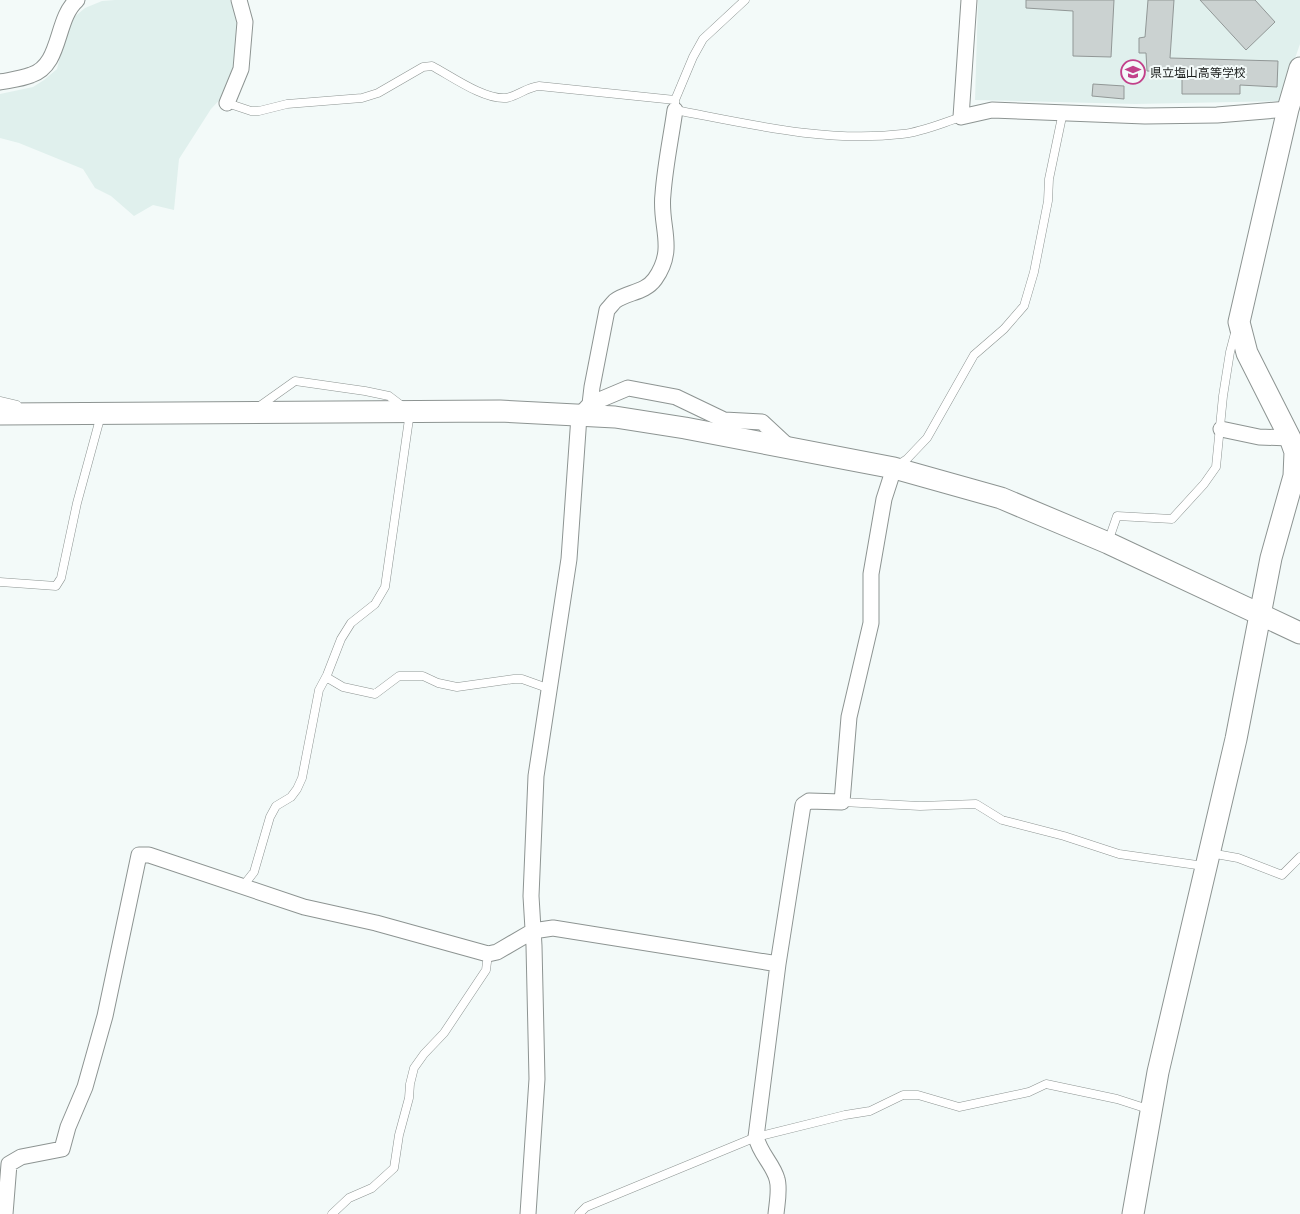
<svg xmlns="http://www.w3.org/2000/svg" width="1300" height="1214" viewBox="0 0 1300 1214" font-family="Poppins,'Noto Sans JP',sans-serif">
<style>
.built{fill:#e0f0ed}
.building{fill:#cbd2d1;stroke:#919796}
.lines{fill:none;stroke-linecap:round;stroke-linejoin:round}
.lane-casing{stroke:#8d9492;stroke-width:9}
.street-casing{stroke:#8d9492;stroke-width:17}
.secondary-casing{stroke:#8d9492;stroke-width:23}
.lane{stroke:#fff;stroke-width:8}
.street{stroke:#fff;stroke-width:15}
.secondary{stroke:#fff;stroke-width:21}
.labels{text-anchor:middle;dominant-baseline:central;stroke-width:4;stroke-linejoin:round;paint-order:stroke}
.poi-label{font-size:12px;fill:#191c1b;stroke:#f3faf9;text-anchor:start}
</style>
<rect width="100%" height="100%" fill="#f3faf9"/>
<!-- built -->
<path class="built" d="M 115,0 L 230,0 L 239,22 L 235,64 L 227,92 L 211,109 L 179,159 L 174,210 L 153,205 L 134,216 L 111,196 L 95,188 L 83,169 L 19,143 L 0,138 L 0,94 L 33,87 L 44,80 L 57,69 L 67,29 L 73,18 L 85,8 L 102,1 Z
M 978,0 L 1300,0 L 1300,44 L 1280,101 L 1135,104 L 975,100 Z"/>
<!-- building -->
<path class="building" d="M 1026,0 L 1114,0 L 1111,57 L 1073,56 L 1073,11 L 1026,8 Z
M 1148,0 L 1174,0 L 1170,58 L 1278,61 L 1277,87 L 1240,85 L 1240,94 L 1182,94 L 1182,72 L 1147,71 L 1146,53 L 1139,53 L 1139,38 L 1145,37 Z
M 1200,0 L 1255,0 L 1275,22 L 1246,50 Z
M 1093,84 L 1124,86 L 1124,99 L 1092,96 Z"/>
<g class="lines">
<!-- lane casing -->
<g class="lane-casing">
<path id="lane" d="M 745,0 L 703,39 L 693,57 L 675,100 L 675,110 C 749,124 826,143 902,134 C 922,132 942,123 961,117
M 227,103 L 251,111 L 259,111 L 287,104 L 362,98 L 378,93 L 423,67 L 432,66 C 451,76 484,100 506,98 C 518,96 527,87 539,86 L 675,100
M 0,401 L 17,405
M 898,465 L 907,459 L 927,438 L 974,355 L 1004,329 L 1024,306 L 1034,272 L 1048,201 L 1049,179 L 1063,112
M 1108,542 L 1117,516 L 1172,519 L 1204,484 L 1216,467 L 1223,396 L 1230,352 L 1235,333
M 0,582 L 56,586 L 61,578 L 77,503 L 101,415
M 326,677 L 343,687 L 375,694 L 399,676 L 423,676 L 438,683 L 457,687 L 514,679 L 522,679 L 550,689
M 842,802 L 920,806 L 976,804 L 1002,820 L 1064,836 L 1119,854 L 1204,866
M 1210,853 L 1238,858 L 1282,875 L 1300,857
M 243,886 L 254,872 L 270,817 L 276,806 L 291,797 L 297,789 L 302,778 L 319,690 L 327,675 L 341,639 L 351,623 L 375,604 L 385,587 L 410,412 L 389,396 L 365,391 L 295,381 L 257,408
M 332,1214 L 349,1198 L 372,1188 L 394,1168 L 399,1135 L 409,1098 L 410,1084 L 414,1068 L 424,1054 L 444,1033 L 486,970 L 488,954
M 579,1214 L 586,1207 L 756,1137 L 845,1115 L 870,1111 L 903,1095 L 918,1095 L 959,1107 L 1029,1092 L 1046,1084 L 1117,1099 L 1151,1110"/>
</g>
<!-- street casing -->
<g class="street-casing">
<path id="street" d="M 969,0 L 961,117 L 992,110 L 1145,116 L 1217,115 L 1288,109
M 0,82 C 10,80 21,79 31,75 C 62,65 55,19 77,0
M 227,103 L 241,69 L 245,22 L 239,0
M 590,404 L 592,387 L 607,310 C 610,307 612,304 615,301 C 627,292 645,293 655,279 C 677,248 659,226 663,194 C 665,166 671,138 675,110
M 1221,429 L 1259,437 L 1290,438
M 5,1214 L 9,1164 L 21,1157 L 62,1149 L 68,1127 L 85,1087 L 105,1016 L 139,855 L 149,855 L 304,907 L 376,923 L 488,954 L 497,952 L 533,931 L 553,928 L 778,964
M 528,1214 L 537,1079 L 534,946 L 531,896 L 536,776 L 569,559 L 579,416 L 590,404 L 628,388 L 676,397 L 724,420 L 762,422 L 790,448
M 776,1214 C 777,1203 780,1189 777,1179 C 773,1164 760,1154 756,1137 L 778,964 L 803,805 L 809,801 L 842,802 L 849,717 L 871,623 L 871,574 L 884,499 L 894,468"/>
</g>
<!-- secondary casing -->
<g class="secondary-casing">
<path id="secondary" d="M 0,414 L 500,411 L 615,417 L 685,428 L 894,468 L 1001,498 L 1108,543 L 1300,633
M 1133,1214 L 1158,1072 L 1236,739 L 1271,558 L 1294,476 L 1295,452 L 1290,438 L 1247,353 L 1239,322 L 1288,109 L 1300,68"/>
</g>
<!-- lane -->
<use href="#lane" class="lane"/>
<!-- street -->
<use href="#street" class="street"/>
<!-- secondary -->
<use href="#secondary" class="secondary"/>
</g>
<!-- icons -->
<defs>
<g id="school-ring" transform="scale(1.25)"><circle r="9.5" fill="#f3faf9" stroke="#c2418a" stroke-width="1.5"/><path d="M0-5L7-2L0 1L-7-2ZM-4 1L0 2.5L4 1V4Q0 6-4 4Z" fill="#c2418a"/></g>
</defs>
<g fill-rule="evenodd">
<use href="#school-ring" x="1133" y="72"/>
</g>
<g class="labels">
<!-- poi labels -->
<g class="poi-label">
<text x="1150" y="72">県立塩山高等学校</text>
</g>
</g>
</svg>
